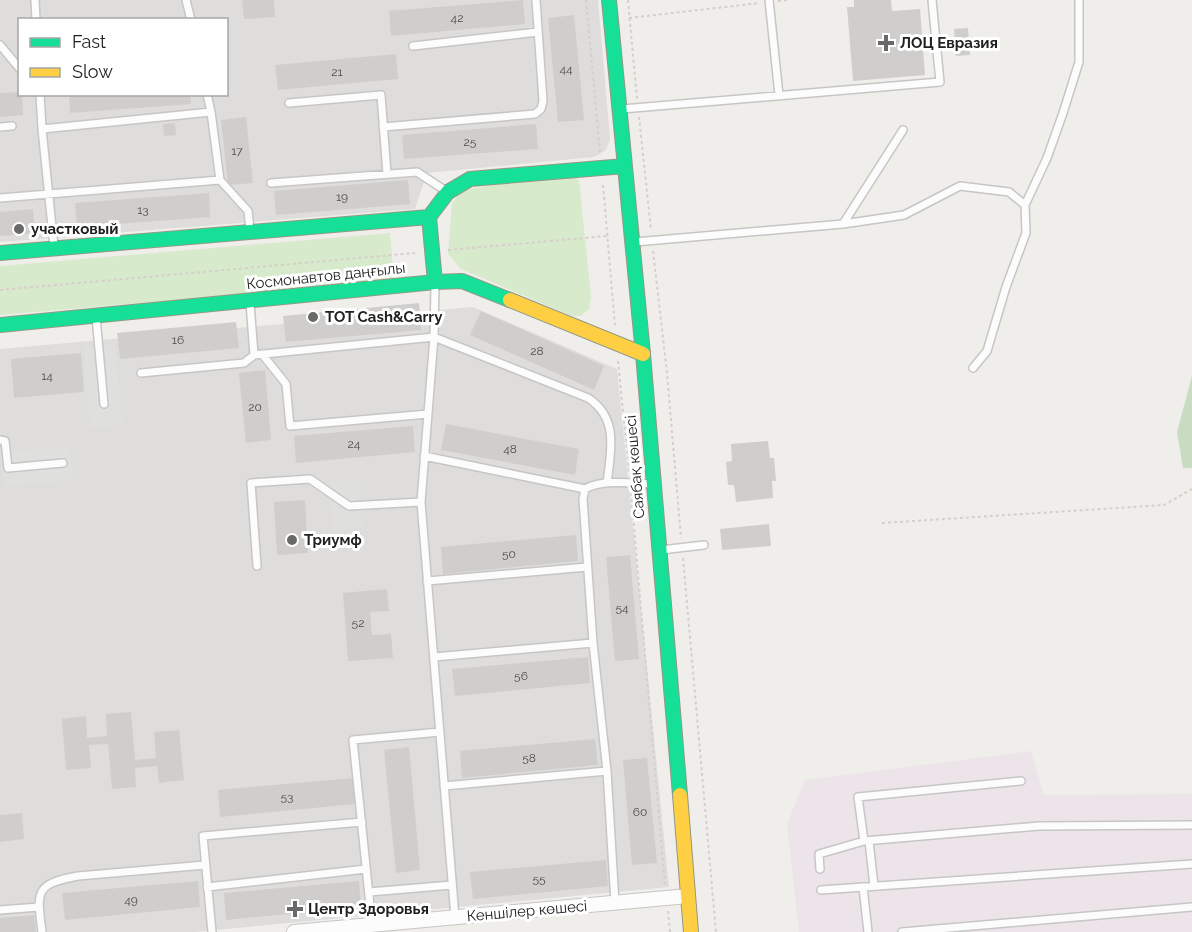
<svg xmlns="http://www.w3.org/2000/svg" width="1192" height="932" viewBox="0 0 1192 932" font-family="Raleway,sans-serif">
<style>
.residential{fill:#dedddc;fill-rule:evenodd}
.industrial{fill:#ece4e8}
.grass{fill:#d8eacc}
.forest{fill:#c8dcc2}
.parking{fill:#dfdfde}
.building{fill:#d0cecc}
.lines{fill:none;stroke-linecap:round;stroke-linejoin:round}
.lane-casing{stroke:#c6c6c4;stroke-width:10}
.street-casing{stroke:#c6c6c4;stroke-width:16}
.fast-casing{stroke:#949884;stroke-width:16}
.slow-casing{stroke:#949884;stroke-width:16}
.path{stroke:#d7cdca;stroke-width:2;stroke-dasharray:3 3;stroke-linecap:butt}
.lane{stroke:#fdfcfc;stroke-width:7}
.street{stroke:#fdfcfc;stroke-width:14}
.fast{stroke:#16e098;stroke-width:14}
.slow{stroke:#ffcf43;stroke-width:14}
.poi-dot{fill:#696968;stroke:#fff;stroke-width:2}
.labels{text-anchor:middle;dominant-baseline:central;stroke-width:6;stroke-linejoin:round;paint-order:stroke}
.number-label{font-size:12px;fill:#4d4c4c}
.poi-label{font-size:15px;font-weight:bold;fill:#212121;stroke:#fff;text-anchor:start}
.street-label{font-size:15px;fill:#212121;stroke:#fff}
</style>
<rect width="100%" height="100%" fill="#efeeeb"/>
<!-- residential -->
<path class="residential" d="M 0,0 L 598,0 L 610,139 L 606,150 L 594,157 L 427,173 L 415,209 L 0,242 ZM 20,20 L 226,20 L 226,94 L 20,94 Z
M 473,307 L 617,369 L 669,887 L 194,932 L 0,932 L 0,349 Z"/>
<!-- industrial -->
<path class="industrial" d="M 1031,751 L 1044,795 L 1192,794 L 1192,932 L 799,932 L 787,824 L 805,780 Z"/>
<!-- grass -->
<path class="grass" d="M 569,174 L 579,180 L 591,297 L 589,309 L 581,316 L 572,316 L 461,269 L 448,254 L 452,203 L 462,190 Z
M 390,233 L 394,281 L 0,315 L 0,266 Z"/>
<!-- forest -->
<path class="forest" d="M 1192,376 L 1192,468 L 1183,468 L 1177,432 Z"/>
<!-- parking -->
<path class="parking" d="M 115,344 L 122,425 L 90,427 L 84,347 Z
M 70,446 L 73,480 L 5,487 L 2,452 Z
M 359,479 L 362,527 L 332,529 L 329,480 Z"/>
<!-- building -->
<path class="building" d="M 242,0 L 274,0 L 275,17 L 244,19 Z
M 523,0 L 525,24 L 391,36 L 389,11 Z
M 854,0 L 891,0 L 892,11 L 920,9 L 925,75 L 853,81 L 847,7 L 854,7 Z
M 574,15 L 584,120 L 558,122 L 548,18 Z
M 968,28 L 970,55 L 956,56 L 954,29 Z
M 396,54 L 398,79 L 278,90 L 275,65 Z
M 20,92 L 20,94 L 22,94 L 23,115 L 0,117 L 0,93 Z
M 69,94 L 190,94 L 191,104 L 70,113 Z
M 246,117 L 253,183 L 228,185 L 221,120 Z
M 175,123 L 176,135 L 164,136 L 163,124 Z
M 536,124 L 538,149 L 404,159 L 402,135 Z
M 408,180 L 410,204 L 276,215 L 274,191 Z
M 209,193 L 210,217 L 77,227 L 75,203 Z
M 33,209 L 35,233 L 0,236 L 0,212 Z
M 419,303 L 421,330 L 286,342 L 283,316 Z
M 481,311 L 604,366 L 594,390 L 470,335 Z
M 236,322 L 239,348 L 120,359 L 117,333 Z
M 81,353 L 84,392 L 14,398 L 11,359 Z
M 265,370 L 271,440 L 246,443 L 239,373 Z
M 446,424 L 579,449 L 575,475 L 441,450 Z
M 413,426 L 415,452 L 296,463 L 294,436 Z
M 768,441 L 770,458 L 774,458 L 776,481 L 772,481 L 773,498 L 736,502 L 734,485 L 728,485 L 726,462 L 732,461 L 731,444 Z
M 305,500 L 308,553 L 277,555 L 274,502 Z
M 769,524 L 771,546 L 722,550 L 720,529 Z
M 576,535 L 578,561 L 443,574 L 441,547 Z
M 630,555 L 639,659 L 615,661 L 606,557 Z
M 387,589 L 389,611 L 370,612 L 372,635 L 391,634 L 393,658 L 348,661 L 343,593 Z
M 588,657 L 590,683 L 455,696 L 452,669 Z
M 131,712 L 135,760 L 156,758 L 154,732 L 179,730 L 184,780 L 159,783 L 157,766 L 135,768 L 136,787 L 112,789 L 108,744 L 89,745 L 91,768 L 66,770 L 62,719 L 86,716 L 87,738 L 107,736 L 106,714 Z
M 595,739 L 598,765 L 462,778 L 460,751 Z
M 409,747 L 420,870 L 396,873 L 384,750 Z
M 647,758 L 657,863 L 632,865 L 623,760 Z
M 353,778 L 356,804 L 220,817 L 218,790 Z
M 22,813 L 24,839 L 0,842 L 0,815 Z
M 606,860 L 608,886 L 473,899 L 470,872 Z
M 198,881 L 200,907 L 65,920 L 62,893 Z
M 359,881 L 361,907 L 226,920 L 224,893 Z
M 34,915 L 36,932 L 0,932 L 0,918 Z"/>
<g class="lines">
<!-- lane casing -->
<g class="lane-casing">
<path id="lane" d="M 35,0 L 36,20
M 186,0 L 191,20
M 769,0 L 779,95
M 0,45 L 20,69
M 413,46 L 538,32
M 40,94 L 42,129 L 54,246
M 207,94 L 211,112
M 289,103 L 381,95 L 387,174
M 622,109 L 940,82 L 932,0
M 0,127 L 12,126
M 383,127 L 535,114 L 541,109 L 543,101 L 536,0
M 42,129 L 211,112 L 220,180 L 248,211 L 250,230
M 271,183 L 417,172 L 446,191
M 0,198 L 220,180
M 1025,205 L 1047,158 L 1063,113 L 1079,62 L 1079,0
M 843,224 L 904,215 L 960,186 L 1009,192 L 1025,205 L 1026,233 L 1006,287 L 987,351 L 973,368
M 635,242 L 843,224 L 903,130
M 435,285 L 434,337 L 421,502 L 455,917
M 250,303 L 254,355
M 96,317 L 104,404
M 262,354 L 286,384 L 290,426 L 428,414
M 141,373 L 244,363 L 254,355 L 434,337 L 588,398 C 619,418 611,451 607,483
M 0,440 L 5,441 L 8,468 L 63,463
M 424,456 L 585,489
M 661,550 L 704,545
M 257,566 L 251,483 L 310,479 L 349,506 L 421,502
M 427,581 L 587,567
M 434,657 L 593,643
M 444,786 L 607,771
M 864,841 L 858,797 L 1021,781
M 869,841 L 874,886
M 820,869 L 819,854 L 864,841 L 1039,826 L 1192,825
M 207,887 L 366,869
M 863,887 L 868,932
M 821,890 L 1192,864
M 369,892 L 452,885
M 615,903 L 607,771 L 593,643 L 583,499 L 585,489 C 601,479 632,483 651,484
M 0,910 L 39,907
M 372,925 L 353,740 L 440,732
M 42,932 C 37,892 34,884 78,876 L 205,865
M 212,932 L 203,836 L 362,822
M 902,932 L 1192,907"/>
</g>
<!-- street casing -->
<g class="street-casing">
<path id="street" d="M 294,932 L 688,896"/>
</g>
<!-- fast casing -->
<g class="fast-casing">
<path id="fast" d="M 609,0 L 643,354 L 680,795
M 429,217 L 435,282
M 0,253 L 429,217 L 448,192 L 470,179 L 625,166
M 0,325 L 435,282 L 462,281 L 510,300"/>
</g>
<!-- slow casing -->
<g class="slow-casing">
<path id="slow" d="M 510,300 L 643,354
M 680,795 L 691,932"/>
</g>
<!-- path -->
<path class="path" d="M 586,0 L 600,152
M 628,0 L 637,99
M 778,1 L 788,0
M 629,18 L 760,3
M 639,117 L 651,230
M 603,185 L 615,326
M 448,250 L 607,236
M 653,251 L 667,373 L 681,538
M 0,290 L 415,253
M 618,361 L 629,472
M 631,493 L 665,885
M 882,523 L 1164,505 L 1192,489
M 683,558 L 716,932
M 668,911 L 670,932"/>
<!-- lane -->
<use href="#lane" class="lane"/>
<!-- street -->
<use href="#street" class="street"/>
<!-- fast -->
<use href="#fast" class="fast"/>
<!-- slow -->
<use href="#slow" class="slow"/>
</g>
<!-- markers -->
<g class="poi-dot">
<path d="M883 34h6v6h6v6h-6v6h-6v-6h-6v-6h6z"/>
<circle cx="19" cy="229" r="6"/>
<circle cx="313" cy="317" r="6"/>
<circle cx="292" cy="540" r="6"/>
<path d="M292 900h6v6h6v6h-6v6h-6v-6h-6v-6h6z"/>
</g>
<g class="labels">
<!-- number labels -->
<g class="number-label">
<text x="457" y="18">42</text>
<text x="566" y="69">44</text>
<text x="337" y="72">21</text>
<text x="470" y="142">25</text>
<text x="237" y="151">17</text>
<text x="342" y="197">19</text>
<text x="143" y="210">13</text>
<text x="178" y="340">16</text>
<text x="537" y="351">28</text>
<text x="47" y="376">14</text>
<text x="255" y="407">20</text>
<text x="354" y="444">24</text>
<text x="510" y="449">48</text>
<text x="509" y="554">50</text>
<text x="622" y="608">54</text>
<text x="358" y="623">52</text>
<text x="521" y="676">56</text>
<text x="529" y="758">58</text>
<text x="287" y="797">53</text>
<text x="640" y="812">60</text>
<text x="539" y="879">55</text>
<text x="131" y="900">49</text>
</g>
<!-- poi labels -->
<g class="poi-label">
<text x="900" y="43">ЛОЦ Евразия</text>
<text x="31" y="229">участковый</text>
<text x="325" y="317">TOT Cash&amp;Carry</text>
<text x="304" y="540">Триумф</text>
<text x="308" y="909">Центр Здоровья</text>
</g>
<!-- street labels -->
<g class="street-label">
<text transform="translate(326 276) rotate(-6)">Космонавтов даңғылы</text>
<text transform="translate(635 467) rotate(-95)">Саябақ көшесі</text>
<text transform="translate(527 911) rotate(-5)">Кеншілер көшесі</text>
</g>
</g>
<!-- legend -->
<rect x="18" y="18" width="210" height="78" fill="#ffffff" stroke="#a6a6a6" stroke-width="1.5"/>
<rect x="30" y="38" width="30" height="9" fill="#16e098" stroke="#a6a6a6" stroke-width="1.5"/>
<text x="72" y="48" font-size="18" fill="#212121">Fast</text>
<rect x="30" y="68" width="30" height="9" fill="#ffcf43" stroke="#a6a6a6" stroke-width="1.5"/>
<text x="72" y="78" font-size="18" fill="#212121">Slow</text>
</svg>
